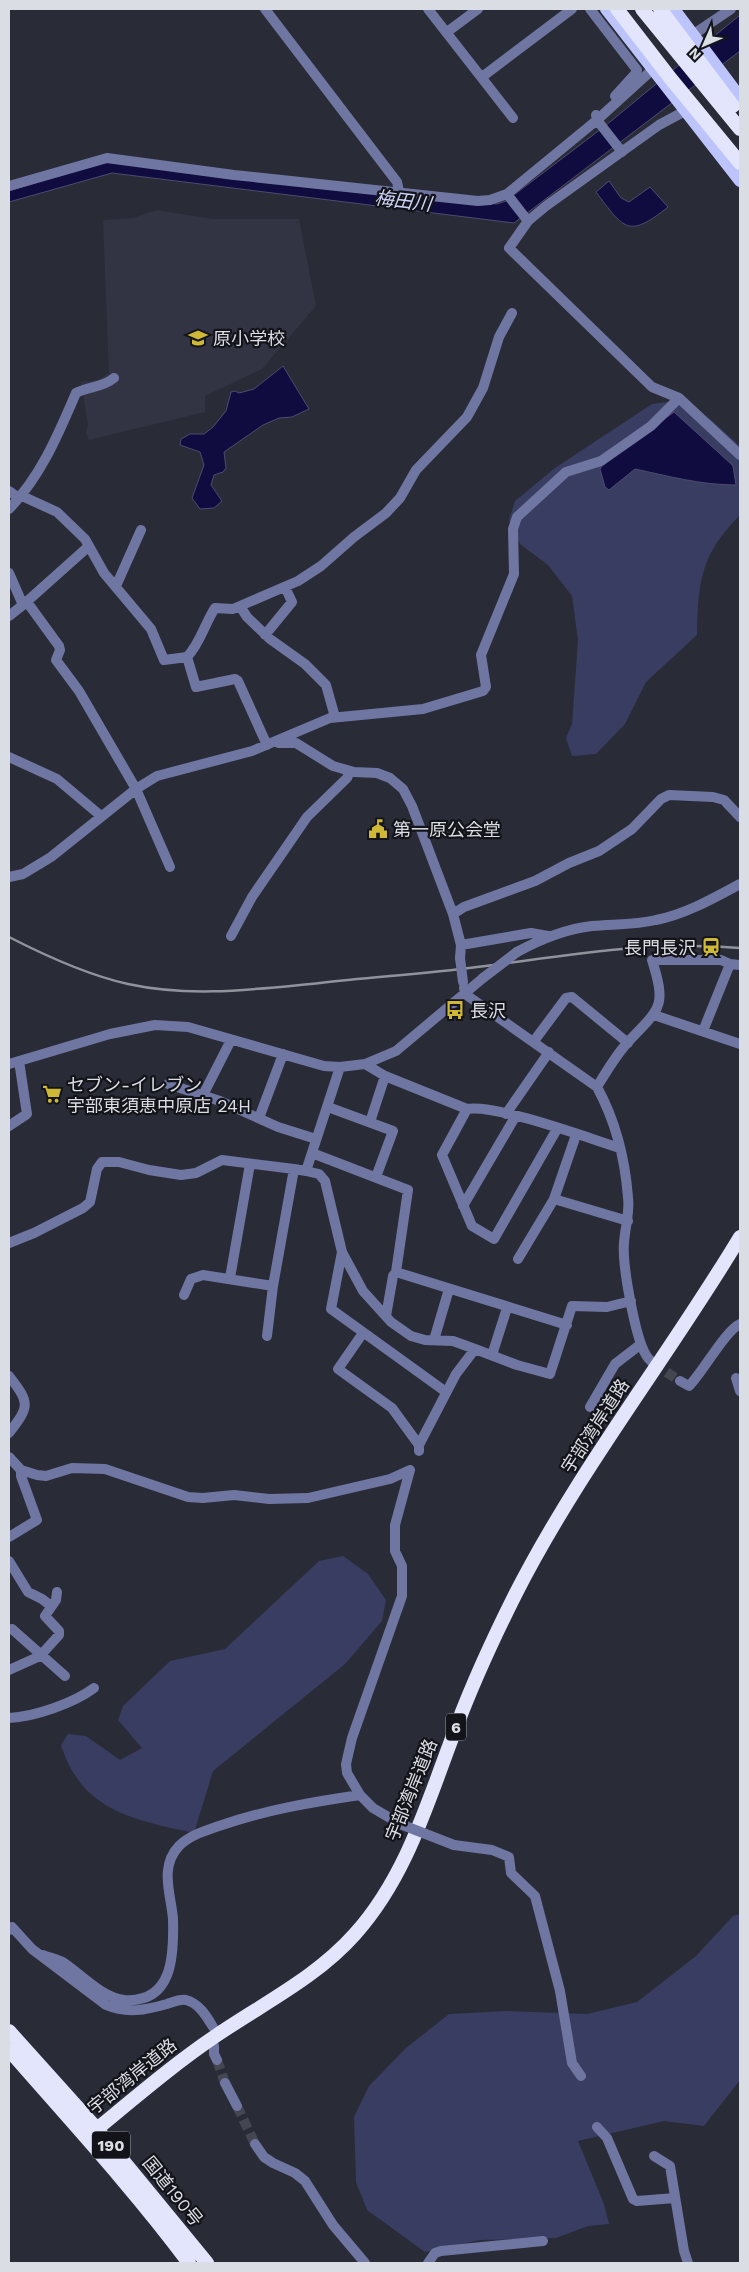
<svg xmlns="http://www.w3.org/2000/svg" width="749" height="2272" viewBox="0 0 749 2272" font-family="'Work Sans','Noto Sans JP',sans-serif">
<style>
.built{fill:#323444}
.green{fill:#393d62}
.water{fill:#110c3f;stroke:#4e4b70}
.lines{fill:none;stroke-linecap:round;stroke-linejoin:round}
.minor-tunnel{stroke:#444650;stroke-width:10;stroke-dasharray:10 5;stroke-linecap:butt}
.minor{stroke:#7076a2;stroke-width:10}
.major{stroke:#bcc4fb;stroke-width:12}
.highway{stroke:#e2e5fc;stroke-width:14}
.rail{stroke:#91939c;stroke-width:2.5}
.minor-bridge{stroke:#7076a2;stroke-width:10}
.labels{text-anchor:middle;dominant-baseline:central;stroke-width:4.5;stroke-linejoin:round;paint-order:stroke}
.shield{fill:#131419;stroke:#9fa1a7;stroke-width:1}
.shield-label{font-size:16px;font-weight:bold;fill:#dbdde4}
.poi-label{font-size:18px;fill:#dbdde4;stroke:#131419;text-anchor:start}
.street-label{font-size:18px;fill:#dbdde4;stroke:#131419}
.water-label{font-size:19px;font-style:italic;fill:#ccd1f5;stroke:#131419}
</style>
<rect width="100%" height="100%" fill="#292b36"/>
<!-- built -->
<path class="built" d="M 157,210 L 213,219 L 299,219 L 316,306 L 262,369 L 205,396 L 205,412 L 89,440 L 86,432 L 88,425 L 81,382 L 98,380 L 109,373 L 103,220 L 133,218 Z"/>
<!-- green -->
<path class="green" d="M 675,401 L 710,419 L 740,446 L 740,515 C 701,554 698,581 697,635 L 646,682 L 625,724 L 596,754 L 572,756 L 566,738 L 572,724 L 578,640 L 572,596 L 548,565 L 520,544 L 509,520 L 515,501 L 555,468 L 652,404 Z
M 343,1556 L 368,1574 L 386,1600 L 382,1621 L 345,1664 L 213,1771 L 194,1833 C 135,1820 82,1812 61,1745 L 68,1734 L 86,1736 L 120,1760 L 142,1748 L 118,1720 L 123,1706 L 170,1661 L 225,1649 L 319,1561 Z
M 740,1914 L 740,2080 L 704,2126 L 664,2121 L 578,2141 L 604,2204 L 609,2224 L 588,2226 L 556,2238 L 480,2240 L 425,2252 L 367,2210 L 356,2182 L 354,2117 L 369,2086 L 406,2048 L 449,2014 L 506,2011 L 587,2014 L 637,2002 L 696,1956 L 733,1916 Z"/>
<!-- water -->
<path class="water" d="M 740,15 L 740,51 L 514,223 L 112,173 L 9,202 L 9,191 L 104,162 L 497,204 L 506,201 L 605,126 Z
M 609,181 L 621,198 L 629,202 L 650,187 L 668,207 C 628,239 624,229 596,192 Z
M 283,366 L 309,409 L 292,417 L 279,418 L 263,425 L 224,452 L 226,468 L 223,472 L 214,475 L 211,485 L 222,501 L 214,508 L 200,509 L 192,498 L 204,465 L 200,452 L 180,445 L 181,439 L 190,434 L 204,434 L 213,427 L 226,411 L 231,392 L 235,391 L 239,393 L 254,389 Z
M 674,412 L 730,463 L 733,466 L 736,485 C 701,485 668,476 635,469 L 609,490 L 605,487 L 600,469 L 603,465 Z"/>
<g class="lines">
<!-- minor-tunnel -->
<path class="minor-tunnel" d="M 654,1364 L 680,1381
M 217,2060 L 225,2083
M 237,2106 L 255,2144"/>
<!-- minor -->
<path class="minor" d="M 265,9 L 397,182 L 399,191
M 428,9 L 513,118
M 590,9 L 637,70 L 635,74 L 615,96
M 447,32 L 478,9
M 694,34 L 731,9
M 482,77 L 572,9
M 685,111 L 659,125 L 546,206 L 528,221 L 509,248 L 652,387 L 679,398 L 740,455
M 596,115 L 597,120 L 622,152
M 9,186 L 107,158 L 234,175 L 478,201 L 490,200 L 507,194 L 597,120 L 653,69
M 507,194 L 528,221
M 9,491 L 19,498
M 22,496 L 57,512 L 85,539 L 104,573 L 151,629 L 164,660 L 187,657 L 196,687 L 235,679 L 238,681 L 267,745
M 9,509 C 41,476 58,435 76,393 C 89,386 102,388 114,378
M 9,573 L 23,605 L 89,546
M 116,586 L 141,530
M 27,602 L 59,646 L 60,650 L 56,660 L 79,691 L 136,789 L 170,867
M 240,606 L 247,617 L 270,639 L 305,664 L 326,685 L 335,717
M 9,616 L 23,605
M 265,635 L 292,602 L 285,587
M 187,657 C 200,644 205,623 215,608 L 233,609 L 298,581 L 321,566 L 354,537 L 386,513 L 400,498 L 416,470 L 467,417 L 483,388 L 499,337 L 512,313
M 278,743 L 296,743 L 333,766 L 354,772 L 377,773 L 390,778 L 403,789 L 412,806 L 453,914 L 461,945 L 460,958
M 9,757 L 57,779 L 101,816
M 9,877 L 23,874 L 51,857 L 136,789 L 157,776 L 252,751 L 330,718 L 423,709 L 483,691 L 486,687 L 481,655 L 514,574 L 513,529 L 517,517 L 566,472 L 601,461 L 651,426 L 679,398
M 453,914 L 464,907 L 535,881 L 569,863 L 599,851 L 632,829 L 661,799 L 669,795 L 713,797 L 724,800 L 740,817
M 231,936 L 252,897 L 307,817 L 347,778 L 350,771
M 461,945 L 531,933 L 548,936
M 517,952 C 541,939 565,929 592,926 C 613,924 635,925 656,920 C 686,914 714,898 740,884
M 464,988 L 465,994 L 597,1087 C 615,1120 625,1159 628,1197 C 630,1213 625,1227 624,1243 C 622,1264 635,1337 646,1355 C 648,1359 651,1361 654,1364
M 654,1015 L 740,1044
M 703,1031 L 730,964
M 534,1041 L 566,998 L 572,997 L 628,1043
M 9,1064 L 110,1034 L 155,1025 L 188,1027 L 324,1066 L 340,1067 L 365,1064 L 396,1051 L 483,978
M 365,1064 L 385,1076 L 467,1109 C 496,1104 588,1138 620,1148
M 168,1084 L 220,1101 L 278,1127 L 316,1139
M 597,1087 C 606,1072 616,1055 628,1042 C 660,1008 667,1008 652,960 L 721,960 L 730,964 L 740,965
M 203,1095 L 231,1040
M 328,1107 L 393,1131 L 376,1177
M 467,1109 L 442,1155 L 472,1226 L 494,1239 L 557,1129
M 506,1114 L 549,1052
M 259,1118 L 283,1054
M 370,1122 L 385,1076
M 9,1126 L 27,1114 L 19,1061
M 312,1153 L 408,1190 L 396,1272 L 567,1325
M 306,1171 L 319,1174 L 325,1181 L 342,1252 L 363,1291 L 391,1322 L 411,1336 L 425,1340 L 453,1341 L 475,1349
M 554,1199 L 628,1221
M 463,1206 L 515,1117
M 9,1243 L 34,1233 L 83,1208 L 90,1202 L 97,1169 L 102,1162 L 119,1162 L 149,1170 L 181,1175 L 196,1173 L 222,1160 L 294,1169
M 342,1252 L 331,1309 L 446,1392
M 518,1259 L 554,1199 L 576,1135
M 230,1278 L 250,1164
M 184,1295 L 191,1279 L 203,1275 L 273,1286
M 386,1316 L 393,1276 L 396,1272
M 363,1333 L 338,1369 L 392,1408 L 419,1445
M 267,1336 L 273,1286 L 294,1169 L 306,1171 L 340,1067
M 434,1340 L 449,1289
M 492,1355 L 507,1308
M 9,1376 C 30,1403 30,1406 9,1433
M 736,1378 L 740,1391
M 680,1381 L 689,1386 C 703,1372 725,1331 740,1324
M 590,1407 L 615,1364 L 641,1344
M 419,1451 L 419,1445 L 456,1374 L 475,1349 L 517,1365 L 550,1374 L 572,1306 L 607,1307 L 631,1301
M 9,1457 L 21,1470 L 37,1475 L 46,1476 L 72,1468 L 105,1469 L 188,1497 L 203,1498 L 234,1495 L 269,1499 L 308,1498 L 390,1479 L 410,1470
M 9,1537 L 37,1520 L 21,1476 L 21,1470
M 9,1561 L 28,1592 L 42,1599 L 51,1606
M 12,1629 L 65,1676
M 9,1670 L 40,1656 L 59,1635 L 59,1631 L 45,1616 L 56,1600 L 57,1592
M 9,1718 C 34,1717 74,1703 94,1688
M 400,1824 L 373,1808 L 360,1795 L 347,1773 L 346,1764 L 352,1738 L 402,1596 L 402,1566 L 395,1551 L 395,1525 L 410,1470
M 454,1845 L 492,1850 L 509,1857 L 511,1873 L 535,1896 L 560,1991 L 572,2063 L 581,2076
M 9,1930 L 12,1927 L 32,1949 L 106,2005 C 127,2014 146,2010 167,2004 C 173,2002 180,1999 186,2000 C 199,2003 207,2017 213,2027
M 43,1955 C 50,1958 58,1959 64,1963 C 82,1975 102,1998 125,2000 C 173,2003 174,1955 173,1919 C 171,1894 159,1867 179,1846 C 190,1835 205,1831 219,1826 C 265,1810 312,1802 360,1795
M 214,2046 L 214,2054 L 217,2060
M 225,2083 L 237,2106
M 597,2127 L 607,2138 L 633,2199 L 637,2201 L 675,2198
M 255,2144 L 264,2157 L 273,2163 L 295,2173 L 305,2181 L 333,2225 L 365,2263
M 654,2156 L 670,2166 L 684,2251 L 688,2263
M 428,2263 L 435,2253 L 441,2251 L 543,2241"/>
<!-- major -->
<path class="major" d="M 606,9 L 740,181
M 674,9 L 740,97"/>
<!-- highway -->
<path class="highway" d="M 617,9 L 671,79 L 740,163
M 642,9 L 740,129
M 660,9 L 733,106
M 9,2031 L 97,2129 L 207,2263
M 9,2050 C 70,2120 133,2188 189,2263
M 87,2137 C 130,2102 171,2066 217,2035 C 264,2003 317,1977 355,1934 C 408,1875 429,1797 457,1725 C 474,1680 494,1637 515,1595 C 579,1469 668,1357 740,1237"/>
<!-- rail -->
<path class="rail" d="M 9,937 C 46,956 87,975 128,984 C 192,998 256,989 320,983 C 372,977 425,974 477,967 C 565,956 652,940 740,948"/>
<!-- minor-bridge -->
<path class="minor-bridge" d="M 460,958 L 463,982
M 483,978 L 517,952
M 400,1824 L 454,1845"/>
</g>
<!-- icons -->
<defs>
<g id="school-bare" transform="scale(1.5)"><path d="M0-5L7-2L0 1L-7-2ZM-4 1L0 2.5L4 1V4Q0 6-4 4Z" fill="#d0b837" stroke="#131419" stroke-width="2.5" paint-order="stroke"/></g>
<g id="civic-bare" transform="scale(1.5)"><path d="M-.6-6.5H3V-4.5H.6V-3L4-1V1h2V6H-6V1h2V-1L-.6-3ZM-1.2 2.5V6h2.4V2.5Z" fill="#d0b837" stroke="#131419" stroke-width="2.5" paint-order="stroke"/></g>
<g id="station-bare" transform="scale(1.5)"><path d="M-3-6H3Q5-6 5-4V2Q5 4 3 4L4.5 6H3L1.5 4h-3L-3 6H-4.5L-3 4Q-5 4-5 2V-4Q-5-6-3-6ZM-3.5-4v3h7v-3ZM-3.5 1v1.5H-2V1ZM2 1v1.5H3.5V1Z" fill="#d0b837" stroke="#131419" stroke-width="2.5" paint-order="stroke"/></g>
<g id="bus-bare" transform="scale(1.5)"><path d="M-5-6H5V4H4V6H2V4H-2V6H-4V4H-5ZM-3.5-4V0h7V-4ZM-3.5 1.2v1.5H-2V1.2ZM2 1.2v1.5H3.5V1.2Z" fill="#d0b837" stroke="#131419" stroke-width="2.5" paint-order="stroke"/></g>
<g id="supermarket-bare" transform="scale(1.5)"><path d="M-6-5.5h2.5l.6 2H6L4.5 2H-2.5L-4.4-4H-6ZM-1.5 3.2a1.3 1.3 0 1 0 .1 0ZM3 3.2a1.3 1.3 0 1 0 .1 0Z" fill="#d0b837" stroke="#131419" stroke-width="2.5" paint-order="stroke"/></g>
</defs>
<g fill-rule="evenodd">
<use href="#school-bare" x="198" y="338"/>
<use href="#civic-bare" x="378" y="829"/>
<use href="#station-bare" x="711" y="947"/>
<use href="#bus-bare" x="455" y="1010"/>
<use href="#supermarket-bare" x="52" y="1094"/>
</g>
<g class="labels">
<!-- shield labels -->
<g class="shield">
<rect x="446" y="1713.5" width="20" height="27" rx="4"/>
<rect x="92" y="2131.5" width="38" height="27" rx="4"/>
</g>
<g class="shield-label">
<text x="456" y="1727">6</text>
<text x="111" y="2145">190</text>
</g>
<!-- poi labels -->
<g class="poi-label">
<text x="213" y="338">原小学校</text>
<text x="393" y="829">第一原公会堂</text>
<text x="696" y="947" text-anchor="end">長門長沢</text>
<text x="470" y="1010">長沢</text>
<text x="67" y="1084">セブン-イレブン<tspan x="67" dy="21">宇部東須恵中原店 24H</tspan></text>
</g>
<!-- street labels -->
<g class="street-label">
<text transform="translate(595 1426) rotate(-57)">宇部湾岸道路</text>
<text transform="translate(411 1790) rotate(-68)">宇部湾岸道路</text>
<text transform="translate(132 2076) rotate(-39)">宇部湾岸道路</text>
<text transform="translate(173 2191) rotate(51)">国道190号</text>
</g>
<!-- water labels -->
<g class="water-label">
<text transform="translate(403 201) rotate(7)">梅田川</text>
</g>
</g>
<!-- border -->
<rect width="749" height="2272" fill="none" stroke="#dbdde4" stroke-width="20"/>
<!-- north arrow -->
<g transform="translate(704 45) rotate(225)" stroke="#131419" stroke-width="4" paint-order="stroke">
<path d="M0-4L9 19L0 12L-9 19Z" fill="#dbdde4"/>
<text y="-8" font-size="14" font-weight="bold" text-anchor="middle" fill="#dbdde4">N</text>
</g>
</svg>
